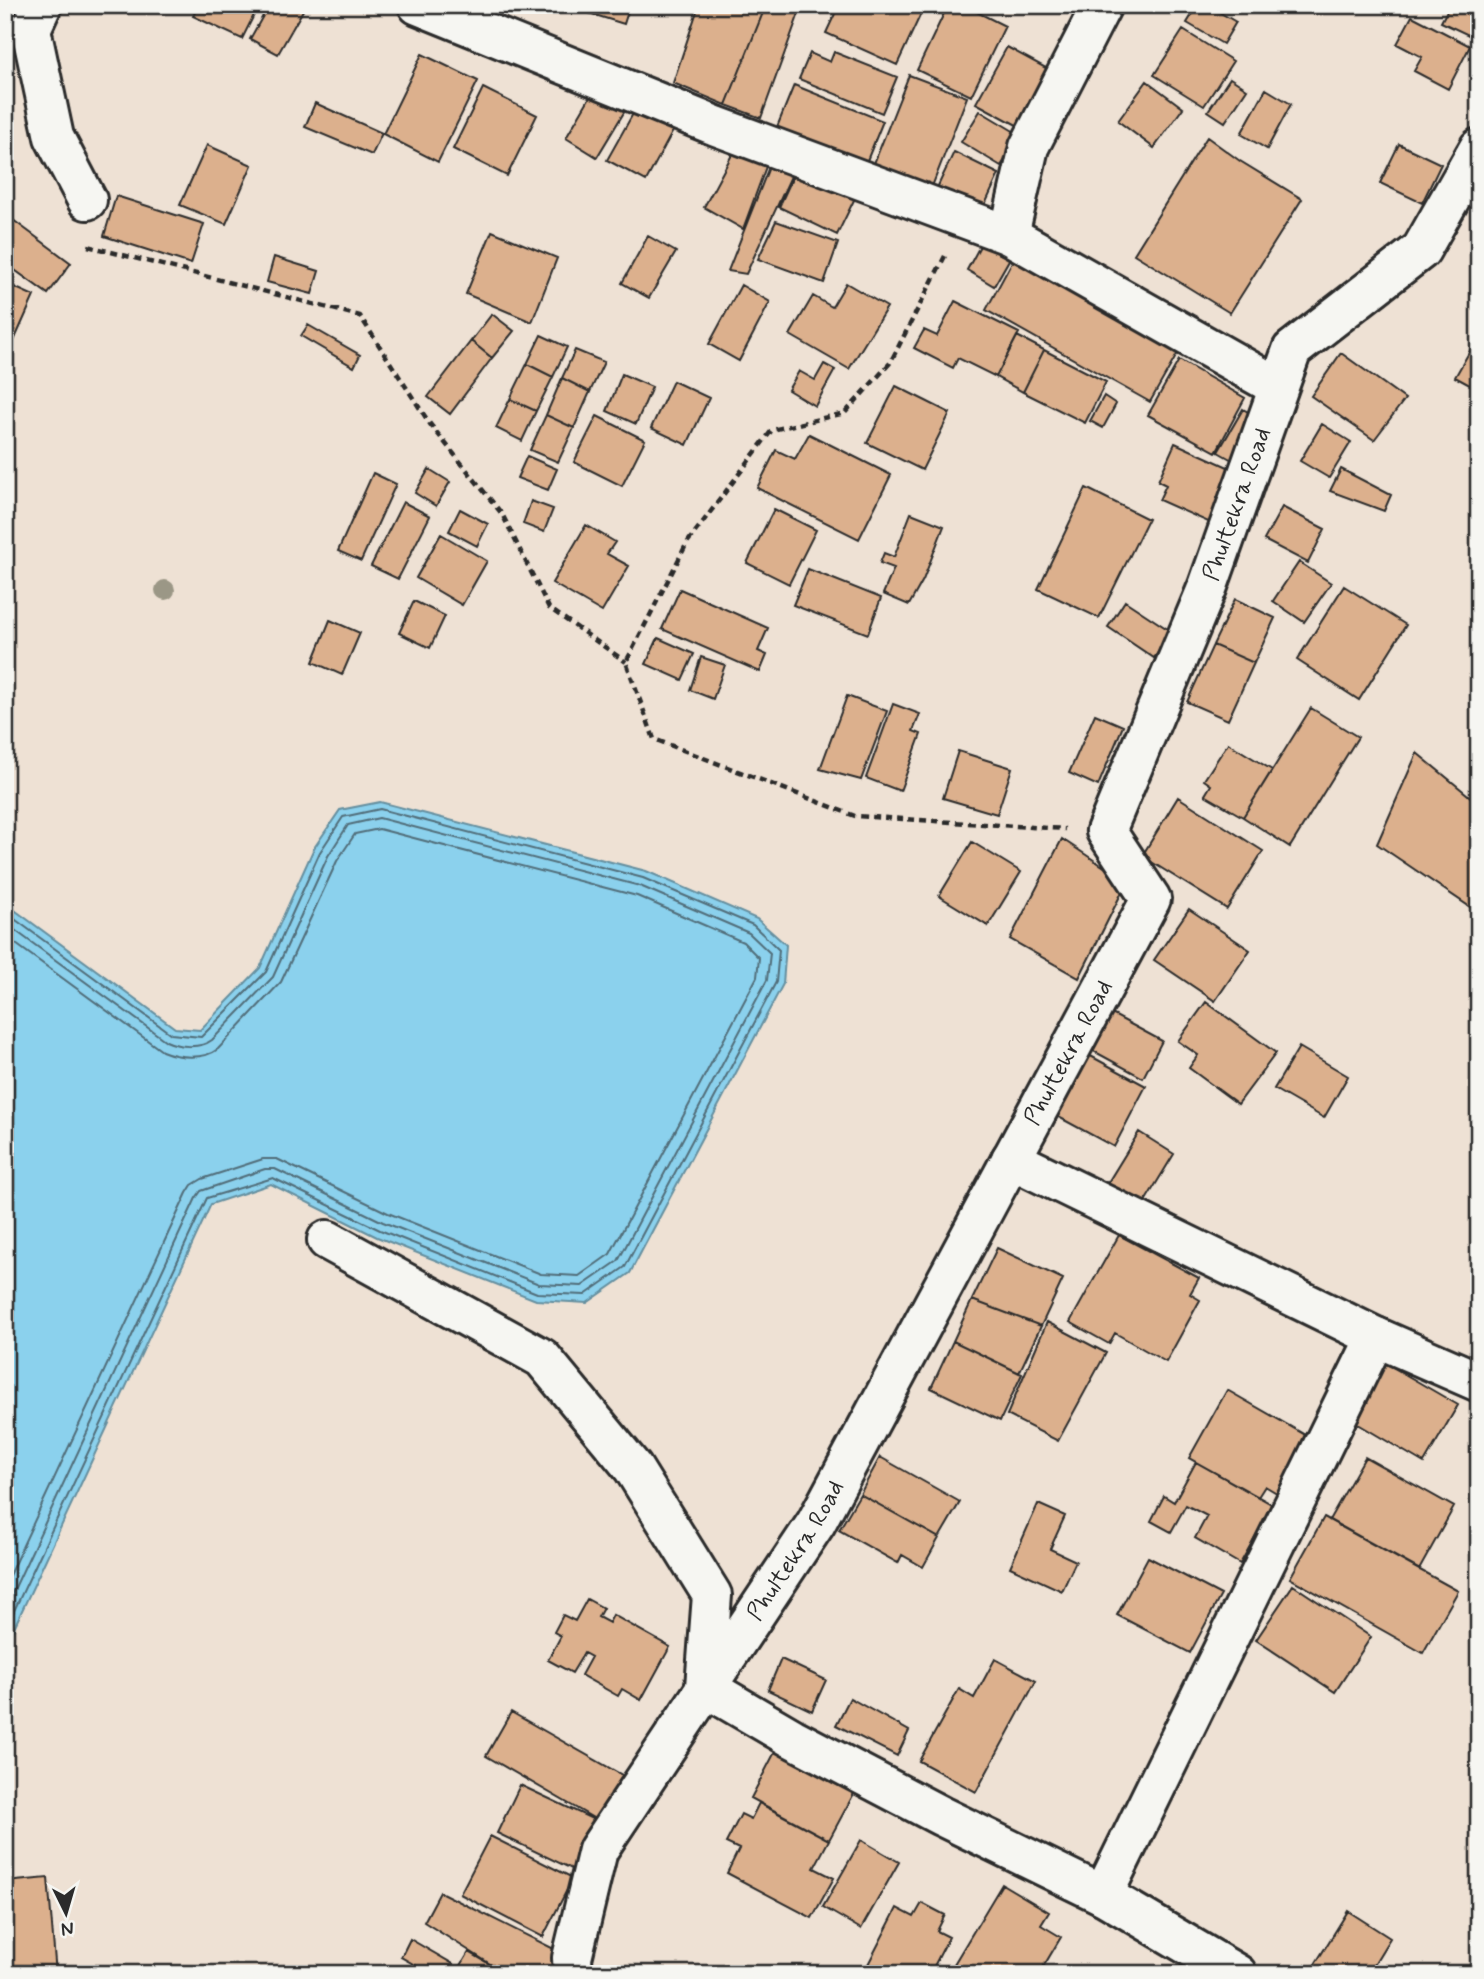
<svg xmlns="http://www.w3.org/2000/svg" width="1484" height="1979" viewBox="0 0 1484 1979" font-family="Mynerve,sans-serif">
<style>
.water{fill:#8bd1ed;stroke:#658f9f;stroke-width:2}
.lines{fill:none;stroke-linecap:round;stroke-linejoin:round}
.shore{stroke:#516d79;stroke-width:2}
.building{fill:#dcb08d;stroke:#2b2b2b;stroke-width:2}
.minor-casing{stroke:#2b2b2b;stroke-width:44}
.path{stroke:#2b2b2b;stroke-width:4.5;stroke-dasharray:7 5;stroke-linecap:butt}
.minor{stroke:#f6f6f2;stroke-width:38}
.tree{fill:#9b9786}
.labels{text-anchor:middle;dominant-baseline:central;stroke-width:6;stroke-linejoin:round;paint-order:stroke}
.street-label{font-size:24px;fill:#2b2b2b;stroke:#f6f6f2}
</style>
<rect width="100%" height="100%" fill="#eee1d4"/>
<filter id="ink" filterUnits="userSpaceOnUse"><feTurbulence type="fractalNoise" baseFrequency=".0143" numOctaves="2"/><feDisplacementMap in="SourceGraphic" scale="14" xChannelSelector="R" yChannelSelector="G"/><feConvolveMatrix kernelMatrix="1 2 1 2 8 2 1 2 1" color-interpolation-filters="sRGB"/></filter>
<g filter="url(#ink)">
<!-- water -->
<path class="water" d="M 380,802 L 646,871 L 757,919 L 786,945 L 783,984 L 630,1273 L 587,1303 L 536,1300 L 377,1237 L 271,1184 L 211,1204 L 5,1647 L 5,903 L 175,1028 L 200,1030 L 260,968 L 314,848 L 340,810 Z"/>
<g class="lines">
<!-- shore -->
<path class="shore" d="M 5,912 L 171,1034 L 201,1037 L 266,972 L 320,852 L 343,817 L 380,809 L 643,878 L 753,925 L 779,950 L 776,982 L 625,1267 L 585,1295 L 537,1293 L 380,1230 L 273,1178 L 207,1198 L 5,1630
M 5,923 L 166,1041 C 179,1047 200,1049 212,1040 L 273,977 L 328,856 L 348,825 L 379,818 L 640,886 L 749,933 L 770,953 L 767,980 L 618,1261 L 582,1286 L 539,1284 L 383,1222 L 275,1169 L 265,1169 L 201,1191 L 196,1198 L 5,1609
M 5,936 L 162,1051 C 179,1058 204,1060 218,1049 L 281,982 L 337,861 L 355,834 L 379,829 L 637,896 L 743,942 L 759,958 L 757,977 L 610,1254 L 579,1276 L 541,1274 L 388,1213 L 277,1159 L 263,1159 L 202,1179 L 192,1185 L 187,1193 L 5,1584"/>
</g>
<!-- building -->
<path class="building" d="M 199,5 L 259,5 L 242,39 L 193,16 Z
M 269,5 L 306,5 L 278,54 L 250,39 Z
M 580,5 L 630,5 L 624,24 L 579,10 Z
M 699,5 L 766,5 L 726,105 L 673,83 Z
M 766,5 L 802,5 L 761,118 L 726,105 Z
M 839,5 L 925,5 L 897,65 L 826,33 Z
M 948,5 L 963,5 L 1005,26 L 971,96 L 917,70 Z
M 1198,5 L 1207,5 L 1236,22 L 1223,44 L 1187,23 Z
M 1450,5 L 1479,5 L 1479,40 L 1441,22 Z
M 1412,16 L 1470,46 L 1448,89 L 1414,71 L 1422,57 L 1397,44 Z
M 1183,30 L 1233,61 L 1204,106 L 1154,75 Z
M 1007,47 L 1057,74 L 1026,130 L 976,103 Z
M 834,52 L 897,77 L 882,113 L 799,79 L 810,53 L 830,62 Z
M 422,54 L 478,81 L 438,162 L 383,134 Z
M 909,75 L 967,97 L 931,189 L 873,166 Z
M 1230,78 L 1247,89 L 1225,122 L 1208,111 Z
M 1147,81 L 1183,108 L 1154,148 L 1118,121 Z
M 794,85 L 883,121 L 866,163 L 777,127 Z
M 483,88 L 537,115 L 507,176 L 453,149 Z
M 1266,89 L 1291,104 L 1267,149 L 1241,134 Z
M 594,90 L 626,109 L 597,157 L 566,138 Z
M 315,103 L 382,133 L 372,155 L 305,127 Z
M 635,110 L 673,131 L 646,181 L 607,160 Z
M 980,111 L 1020,135 L 1001,166 L 961,142 Z
M 1207,137 L 1240,161 L 1302,199 L 1230,313 L 1134,254 Z
M 1399,144 L 1441,164 L 1422,203 L 1380,183 Z
M 207,145 L 252,165 L 226,224 L 180,205 Z
M 734,151 L 768,161 L 743,229 L 704,207 Z
M 954,152 L 999,174 L 983,209 L 937,188 Z
M 771,162 L 792,174 L 746,274 L 728,271 Z
M 796,170 L 855,198 L 837,235 L 779,207 Z
M 116,196 L 204,224 L 191,264 L 104,236 Z
M 5,214 L 71,263 L 48,294 L 5,263 Z
M 776,221 L 838,243 L 824,283 L 758,259 Z
M 492,231 L 557,258 L 532,322 L 466,294 Z
M 648,236 L 676,252 L 649,298 L 622,283 Z
M 982,242 L 1010,258 L 994,286 L 967,270 Z
M 274,257 L 319,271 L 312,294 L 267,282 Z
M 1013,260 L 1178,353 L 1150,402 L 986,310 Z
M 5,283 L 34,296 L 5,361 Z
M 846,283 L 887,307 L 849,369 L 790,335 L 813,296 L 832,307 Z
M 741,285 L 770,302 L 739,361 L 709,344 Z
M 955,301 L 1019,333 L 996,377 L 958,358 L 953,368 L 914,348 L 924,330 L 937,336 Z
M 492,314 L 514,331 L 492,358 L 471,341 Z
M 308,325 L 360,355 L 354,367 L 301,336 Z
M 541,335 L 567,347 L 553,377 L 527,364 Z
M 1479,335 L 1479,390 L 1455,377 Z
M 1017,336 L 1044,350 L 1023,392 L 996,377 Z
M 471,341 L 492,358 L 450,414 L 428,397 Z
M 575,350 L 604,362 L 590,392 L 562,378 Z
M 1044,350 L 1106,382 L 1085,423 L 1023,392 Z
M 1341,353 L 1405,399 L 1374,440 L 1311,396 Z
M 1179,360 L 1245,398 L 1216,452 L 1148,415 Z
M 527,364 L 553,377 L 536,411 L 510,399 Z
M 824,364 L 835,370 L 815,406 L 788,390 L 799,371 L 815,380 Z
M 622,374 L 652,387 L 636,424 L 607,411 Z
M 562,378 L 590,392 L 574,428 L 546,415 Z
M 673,381 L 709,398 L 687,445 L 651,428 Z
M 896,386 L 950,413 L 922,470 L 867,443 Z
M 1104,396 L 1116,404 L 1103,428 L 1090,421 Z
M 510,399 L 536,411 L 522,441 L 496,428 Z
M 1243,409 L 1258,418 L 1234,461 L 1218,452 Z
M 546,415 L 574,428 L 558,462 L 530,450 Z
M 597,416 L 645,440 L 622,486 L 574,462 Z
M 1322,424 L 1351,442 L 1329,478 L 1300,461 Z
M 809,434 L 891,475 L 859,539 L 757,488 L 776,450 L 795,459 Z
M 1175,443 L 1239,472 L 1215,525 L 1159,500 L 1166,485 L 1158,481 Z
M 527,456 L 557,469 L 548,490 L 517,478 Z
M 429,469 L 450,482 L 436,506 L 415,493 Z
M 1341,469 L 1391,495 L 1384,511 L 1330,491 Z
M 373,473 L 396,484 L 361,561 L 338,551 Z
M 1086,488 L 1148,519 L 1099,618 L 1038,589 Z
M 531,501 L 553,509 L 544,532 L 523,524 Z
M 403,502 L 430,516 L 398,579 L 371,566 Z
M 1282,507 L 1325,529 L 1308,563 L 1264,540 Z
M 460,509 L 488,524 L 477,546 L 449,531 Z
M 774,509 L 816,530 L 789,584 L 747,563 Z
M 911,513 L 944,526 L 923,580 L 909,605 L 883,594 L 894,568 L 880,563 L 884,553 L 894,557 Z
M 586,525 L 615,542 L 607,554 L 629,566 L 602,612 L 552,583 Z
M 441,534 L 487,561 L 462,605 L 416,578 Z
M 1299,562 L 1331,583 L 1304,622 L 1273,601 Z
M 808,569 L 881,598 L 868,634 L 793,605 Z
M 1344,586 L 1406,625 L 1359,700 L 1297,660 Z
M 680,589 L 768,628 L 758,651 L 767,655 L 760,672 L 662,629 Z
M 1235,599 L 1275,618 L 1254,663 L 1213,645 Z
M 414,601 L 445,616 L 430,648 L 399,633 Z
M 1125,601 L 1172,632 L 1154,658 L 1108,627 Z
M 330,620 L 360,633 L 342,675 L 313,662 Z
M 658,638 L 694,654 L 682,680 L 646,664 Z
M 1213,645 L 1254,663 L 1228,720 L 1187,702 Z
M 701,657 L 725,665 L 713,699 L 690,690 Z
M 847,696 L 887,711 L 861,780 L 820,769 Z
M 893,704 L 920,714 L 913,731 L 921,734 L 900,791 L 866,778 Z
M 1311,708 L 1358,737 L 1290,847 L 1243,817 Z
M 1095,714 L 1123,726 L 1098,786 L 1069,773 Z
M 1228,743 L 1272,770 L 1243,817 L 1205,795 L 1211,785 L 1204,780 Z
M 958,751 L 1012,768 L 997,814 L 943,798 Z
M 1417,753 L 1479,804 L 1479,913 L 1377,844 Z
M 1178,797 L 1263,851 L 1227,909 L 1142,856 Z
M 1062,839 L 1127,882 L 1079,978 L 1010,939 Z
M 972,842 L 1021,872 L 988,926 L 939,896 Z
M 1189,909 L 1250,950 L 1215,1001 L 1154,960 Z
M 1206,1002 L 1276,1053 L 1238,1104 L 1189,1068 L 1198,1055 L 1178,1041 Z
M 1108,1012 L 1162,1041 L 1143,1078 L 1088,1048 Z
M 1299,1047 L 1348,1076 L 1324,1118 L 1274,1089 Z
M 1085,1053 L 1146,1086 L 1114,1147 L 1053,1114 Z
M 1139,1132 L 1174,1154 L 1143,1205 L 1107,1184 Z
M 1119,1235 L 1199,1278 L 1190,1294 L 1200,1300 L 1166,1362 L 1115,1333 L 1109,1344 L 1070,1322 Z
M 997,1248 L 1063,1279 L 1041,1326 L 972,1300 Z
M 972,1300 L 1041,1326 L 1019,1373 L 953,1341 Z
M 1047,1322 L 1106,1353 L 1058,1441 L 1007,1415 Z
M 953,1341 L 1022,1374 L 1000,1421 L 931,1388 Z
M 1382,1361 L 1458,1405 L 1424,1463 L 1348,1418 Z
M 1227,1390 L 1314,1440 L 1282,1496 L 1265,1486 L 1258,1497 L 1189,1458 Z
M 880,1457 L 960,1502 L 939,1538 L 860,1494 Z
M 1365,1457 L 1454,1507 L 1419,1570 L 1329,1520 Z
M 1196,1462 L 1273,1505 L 1240,1564 L 1195,1538 L 1207,1516 L 1186,1505 L 1171,1532 L 1151,1521 L 1164,1496 L 1174,1502 Z
M 860,1494 L 939,1538 L 923,1567 L 902,1555 L 898,1563 L 839,1530 Z
M 1038,1504 L 1065,1516 L 1050,1549 L 1076,1561 L 1062,1591 L 1010,1567 Z
M 1324,1517 L 1458,1591 L 1423,1653 L 1290,1578 Z
M 1148,1557 L 1221,1595 L 1190,1653 L 1117,1615 Z
M 1293,1585 L 1371,1637 L 1335,1692 L 1256,1640 Z
M 587,1599 L 603,1608 L 598,1617 L 609,1623 L 613,1615 L 670,1647 L 641,1700 L 622,1689 L 618,1696 L 581,1675 L 591,1657 L 584,1653 L 572,1673 L 548,1660 L 561,1636 L 554,1632 L 563,1615 L 575,1621 Z
M 781,1659 L 826,1680 L 812,1711 L 768,1690 Z
M 995,1659 L 1036,1681 L 976,1792 L 919,1761 L 959,1689 L 974,1698 Z
M 850,1698 L 909,1731 L 897,1756 L 836,1725 Z
M 511,1712 L 627,1778 L 602,1823 L 486,1756 Z
M 778,1746 L 857,1788 L 829,1840 L 751,1798 Z
M 520,1785 L 601,1823 L 578,1872 L 497,1833 Z
M 759,1803 L 829,1840 L 814,1868 L 834,1878 L 812,1918 L 727,1873 L 739,1849 L 726,1843 L 741,1814 L 751,1819 Z
M 490,1836 L 573,1878 L 543,1937 L 460,1894 Z
M 861,1840 L 899,1862 L 861,1929 L 823,1907 Z
M 48,1878 L 56,1974 L 5,1974 L 5,1882 Z
M 1002,1884 L 1049,1912 L 1041,1925 L 1061,1937 L 1039,1974 L 948,1974 Z
M 440,1892 L 560,1952 L 550,1974 L 506,1974 L 424,1922 Z
M 922,1903 L 945,1915 L 937,1931 L 949,1937 L 930,1974 L 863,1974 L 897,1908 L 914,1917 Z
M 1348,1911 L 1390,1938 L 1368,1974 L 1309,1974 Z
M 410,1939 L 453,1964 L 448,1974 L 431,1974 L 401,1957 Z
M 469,1952 L 506,1974 L 456,1974 Z"/>
<g class="lines">
<!-- minor casing -->
<g class="minor-casing">
<g id="minor">
<path d="M 42,5 L 31,29 L 54,137 L 87,200"/>
<path d="M 418,5 L 716,126 L 1009,235 L 1278,387"/>
<path d="M 1009,235 L 1029,147 L 1102,5"/>
<path d="M 1011,1159 L 1376,1337 L 1103,1895"/>
<path d="M 327,1240 L 542,1358 L 633,1468 L 712,1595 L 705,1687 L 792,1738 L 941,1816 L 1103,1895 L 1237,1974"/>
<path d="M 1376,1337 L 1479,1382"/>
<path id="s1" d="M 573,1974 L 572,1958 L 598,1850 L 816,1523 L 1151,899 L 1106,831 L 1208,586 L 1292,350 L 1421,250 L 1479,148"/>
</g>
</g>
<!-- path -->
<path class="path" d="M 88,246 L 360,316 L 430,424 L 502,514 L 549,608 L 626,662
M 945,256 L 890,363 L 845,413 L 772,430 L 687,543 L 626,662 L 654,739 L 855,816 L 1065,829"/>
<!-- minor -->
<use href="#minor" class="minor"/>
</g>
<!-- trees -->
<circle class="tree" cx="165" cy="590" r="10"/>
</g>
<g class="labels">
<!-- street labels -->
<g class="street-label">
<text stroke="none"><textPath href="#s1" startOffset="1662">Phultekra Road</textPath></text>
<text stroke="none"><textPath href="#s1" startOffset="1054">Phultekra Road</textPath></text>
<text stroke="none"><textPath href="#s1" startOffset="486">Phultekra Road</textPath></text>
</g>
</g>
<!-- margin -->
<rect width="1484" height="1979" fill="none" stroke="#f6f6f2" stroke-width="28"/>
<rect x="14" y="14" width="1456" height="1951" fill="none" stroke="#2b2b2b" stroke-width="2.5" filter="url(#ink)"/>
<!-- north arrow -->
<g transform="translate(66 1913) rotate(175)" stroke="#f6f6f2" stroke-width="5" paint-order="stroke">
<path d="M0-5L12 26L0 18L-12 26Z" fill="#2b2b2b"/>
<text y="-10" font-size="19" font-weight="bold" text-anchor="middle" fill="#2b2b2b">N</text>
</g>
</svg>
